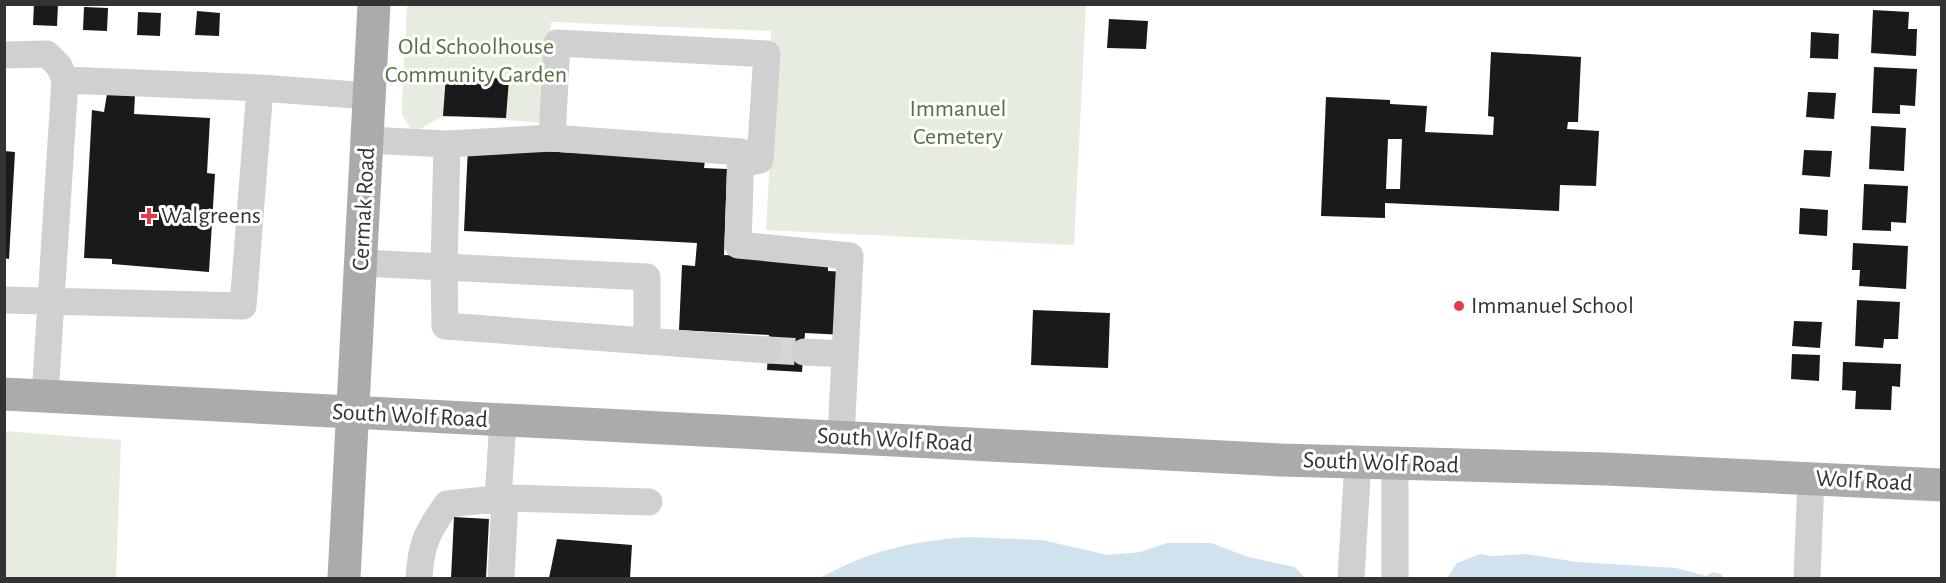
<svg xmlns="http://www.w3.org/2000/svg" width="1946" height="583" viewBox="0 0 1946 583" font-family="'Alegreya Sans',sans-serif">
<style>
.green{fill:#e6ecdf}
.water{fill:#cfe2ee}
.building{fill:#1a1a1a;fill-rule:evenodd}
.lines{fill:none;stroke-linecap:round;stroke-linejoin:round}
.minor-tunnel{stroke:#d6d6d6;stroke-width:27;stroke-dasharray:27 14;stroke-linecap:butt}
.minor{stroke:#d0d0d0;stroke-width:27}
.major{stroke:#ababab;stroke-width:33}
.poi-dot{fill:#e63946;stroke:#fff;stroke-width:2}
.labels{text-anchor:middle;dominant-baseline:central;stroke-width:6;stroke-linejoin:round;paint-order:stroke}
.park-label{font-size:24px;fill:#56703f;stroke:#fff}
.street-label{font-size:24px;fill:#333;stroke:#fff}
.poi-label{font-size:24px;fill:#333;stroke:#fff;text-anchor:start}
</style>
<rect width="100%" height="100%" fill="#fff"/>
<!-- green -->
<path class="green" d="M 407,5 L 1086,5 L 1074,245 L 766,230 L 771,139 L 771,31 L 551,22 L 542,123 L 459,116 L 439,118 L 420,129 L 410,128 L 402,115 L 402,101 Z
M 4,431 L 121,440 L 116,578 L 5,578 Z"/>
<!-- water -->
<path class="water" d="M 967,537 L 1042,540 L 1108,555 L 1140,552 L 1167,543 L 1211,543 L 1248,557 L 1295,567 L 1305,578 L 820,578 C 871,550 909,542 967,537 Z
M 1480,554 L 1492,556 L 1526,554 L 1577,562 L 1676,568 L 1706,576 L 1713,572 L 1721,574 L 1723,578 L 1447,578 L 1457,563 Z"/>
<!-- building -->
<path class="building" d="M 34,4 L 58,4 L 57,26 L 33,25 Z
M 84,7 L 108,8 L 107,31 L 83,30 Z
M 1873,10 L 1909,12 L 1908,29 L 1917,29 L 1916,56 L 1871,53 Z
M 197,11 L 220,13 L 219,36 L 195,35 Z
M 138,12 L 161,13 L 160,36 L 137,35 Z
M 1109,19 L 1148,21 L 1146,49 L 1107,48 Z
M 1811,32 L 1839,34 L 1838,59 L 1810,58 Z
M 1491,52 L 1581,57 L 1578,122 L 1568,122 L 1567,129 L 1599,131 L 1596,186 L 1560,185 L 1559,211 L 1385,203 L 1385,218 L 1321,216 L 1326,97 L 1390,100 L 1390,104 L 1427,106 L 1425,132 L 1493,135 L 1494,117 L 1488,116 ZM 1388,139 L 1402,139 L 1400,189 L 1386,189 Z
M 1874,67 L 1917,69 L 1915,106 L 1900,105 L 1900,114 L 1872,113 Z
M 446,75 L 509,79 L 506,118 L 443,116 Z
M 1808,92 L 1836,93 L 1834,119 L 1806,117 Z
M 107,94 L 135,94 L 134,114 L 210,118 L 207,173 L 215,174 L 209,272 L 112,264 L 112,259 L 84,258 L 92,110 L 104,112 Z
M 1871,126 L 1906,128 L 1904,171 L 1869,169 Z
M 468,147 L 705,160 L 704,168 L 727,169 L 724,255 L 828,260 L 828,271 L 848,272 L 845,335 L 805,333 L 802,372 L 767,370 L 769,335 L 679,330 L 682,265 L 695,266 L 697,243 L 464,231 Z
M 1804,150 L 1832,151 L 1830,177 L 1802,175 Z
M 4,151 L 15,152 L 9,259 L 4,258 Z
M 1864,184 L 1908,186 L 1906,223 L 1891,222 L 1891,231 L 1862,230 Z
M 1800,208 L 1828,210 L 1827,236 L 1799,234 Z
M 1853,243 L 1908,246 L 1906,289 L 1859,286 L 1860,270 L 1852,270 Z
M 1857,300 L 1900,302 L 1898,339 L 1884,339 L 1883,348 L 1855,346 Z
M 1033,310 L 1110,313 L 1108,368 L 1031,365 Z
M 1794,321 L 1822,322 L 1820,348 L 1792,346 Z
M 1792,354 L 1820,355 L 1819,381 L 1791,379 Z
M 1843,362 L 1901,364 L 1900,387 L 1892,386 L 1891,410 L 1855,409 L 1856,391 L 1842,390 Z
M 454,517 L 489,519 L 486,578 L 451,578 Z
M 557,539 L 632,545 L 630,578 L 549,578 Z"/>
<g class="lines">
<!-- minor-tunnel -->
<path class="minor-tunnel" d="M 768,350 L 804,352"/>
<!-- minor -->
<path class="minor" d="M 4,55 L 47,54 L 59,66 L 65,80 L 45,396
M 260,88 L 370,96
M 552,138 L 557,43 L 767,54 L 760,160 L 740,164
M 447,144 L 552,138 L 741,152 L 738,245 L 850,256 L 841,437
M 361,263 L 444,267 L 447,144 L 367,140
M 4,300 L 243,306 L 260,88 L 65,80
M 647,341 L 647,277 L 444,267 L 445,326 L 768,350
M 804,352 L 845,354
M 1395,463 L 1395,578
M 498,498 L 503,421
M 419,578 C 421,544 427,532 447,504 L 505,498
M 501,578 L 505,498 L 649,502
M 1351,578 L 1358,461
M 1807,578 L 1811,479"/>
<!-- major -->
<path class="major" d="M 4,394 L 1281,460 L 1606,469 L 1942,485
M 344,578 L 374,4"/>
</g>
<!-- markers -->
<g class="poi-dot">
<path d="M146 207h6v6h6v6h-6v6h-6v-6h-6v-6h6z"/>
<circle cx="1459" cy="306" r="6"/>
</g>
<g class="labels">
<!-- park labels -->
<g class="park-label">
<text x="476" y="47">Old Schoolhouse<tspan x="476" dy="28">Community Garden</tspan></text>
<text x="958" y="109">Immanuel<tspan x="958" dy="28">Cemetery</tspan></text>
</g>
<!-- street labels -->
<g class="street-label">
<text transform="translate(364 209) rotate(-87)">Cermak Road</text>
<text transform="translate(410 416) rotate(3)">South Wolf Road</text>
<text transform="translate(895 440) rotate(3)">South Wolf Road</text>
<text transform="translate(1381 463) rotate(2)">South Wolf Road</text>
<text transform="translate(1864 481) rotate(3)">Wolf Road</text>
</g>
<!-- poi labels -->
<g class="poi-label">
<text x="161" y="216">Walgreens</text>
<text x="1471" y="306">Immanuel School</text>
</g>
</g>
<!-- border -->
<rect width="1946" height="583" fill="none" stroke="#333333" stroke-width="12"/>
</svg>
